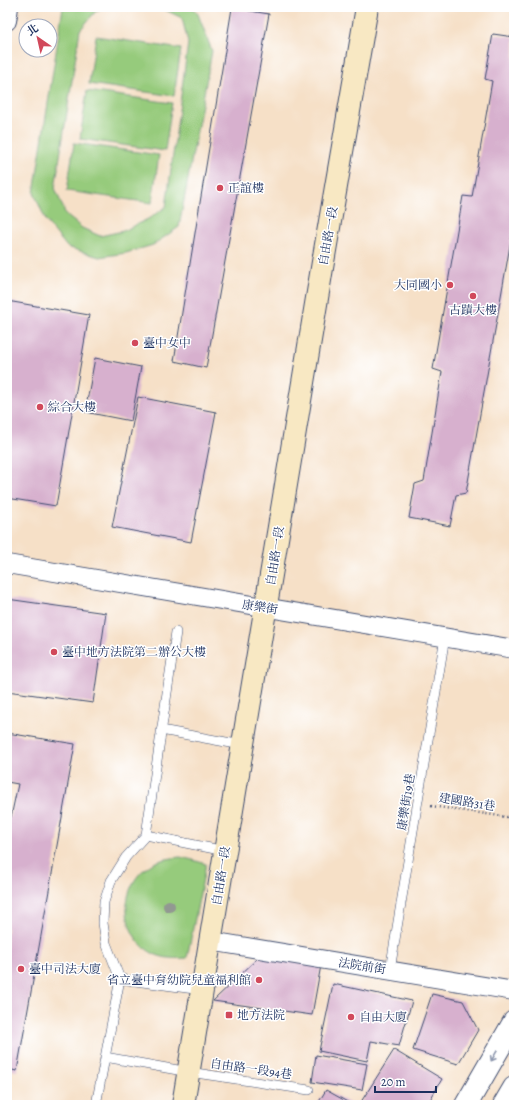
<svg xmlns="http://www.w3.org/2000/svg" width="521" height="1112" viewBox="0 0 521 1112" font-family="Alegreya,'Noto Serif TC',serif">
<style>
.green{fill:#96cb7c;stroke:#587d6d}
.building{fill:#d7b0ce}
.lines{fill:none;stroke-linecap:round;stroke-linejoin:round}
.service-casing{stroke:#3c4a6e;stroke-width:10}
.minor-casing{stroke:#3c4a6e;stroke-width:20}
.tertiary-casing{stroke:#3c4a6e;stroke-width:24}
.secondary-casing{stroke:#3c4a6e;stroke-width:24}
.path{stroke:#3c4a6e;stroke-width:2.5;stroke-dasharray:1 3;stroke-linecap:butt}
.service{stroke:#fff;stroke-width:9}
.minor{stroke:#fff;stroke-width:18}
.tertiary{stroke:#fff;stroke-width:22}
.secondary{stroke:#f8e8c3;stroke-width:22}
.tree{fill:#929892}
.oneway{stroke:#8d97ae}
.poi-dot{fill:#d1495b;stroke:#fff;stroke-width:1.5}
.labels{text-anchor:middle;dominant-baseline:central;stroke-width:3;stroke-linejoin:round;paint-order:stroke}
.poi-label{font-size:12px;fill:#1b2f5e;stroke:#fff;text-anchor:start}
.street-label{font-size:12px;fill:#1b2f5e;stroke:#fff}
</style>
<rect width="100%" height="100%" fill="#fff"/>
<filter id="ink" filterUnits="userSpaceOnUse"><feTurbulence type="fractalNoise" baseFrequency=".025" numOctaves="2"/><feDisplacementMap in="SourceGraphic" scale="8" xChannelSelector="R" yChannelSelector="G"/><feConvolveMatrix kernelMatrix="1 2 1 2 8 2 1 2 1" color-interpolation-filters="sRGB"/></filter>
<filter id="wash" filterUnits="userSpaceOnUse"><feTurbulence type="fractalNoise" baseFrequency=".012" numOctaves="4" result="noise"/><feDisplacementMap in="SourceGraphic" scale="16" xChannelSelector="R" yChannelSelector="G"/><feGaussianBlur stdDeviation="0.9" result="paint"/><feColorMatrix in="noise" values="0 0 0 0 0 0 0 0 0 0 0 0 0 0 0 0 0 1.4 0 .05"/><feComposite in="paint" operator="in"/></filter>
<g filter="url(#wash)">
<rect width="100%" height="100%" fill="#f6e0c7"/>
<!-- green -->
<path class="green" d="M 63,7 L 104,7 L 96,11 L 80,30 L 55,188 L 66,215 L 82,228 L 100,236 L 123,231 L 148,219 L 166,207 L 188,43 L 182,18 L 159,7 L 192,7 L 198,14 L 212,51 L 179,227 L 153,245 L 126,253 L 99,257 L 67,247 L 46,221 L 34,193 Z
M 96,36 L 181,49 L 174,96 L 89,84 Z
M 87,91 L 172,103 L 165,151 L 80,139 Z
M 74,143 L 159,155 L 152,203 L 67,191 Z
M 180,857 L 193,860 L 206,864 L 187,958 C 176,959 165,959 154,954 C 117,935 118,879 156,862 C 163,859 172,858 180,857 Z"/>
<g id="blocks">
<!-- building -->
<path class="building" d="M 232,8 L 269,14 L 206,368 L 174,361 Z
M 493,34 L 514,37 L 514,223 L 466,493 L 456,495 L 450,526 L 409,518 L 415,484 L 424,481 L 442,372 L 433,369 L 463,196 L 472,197 L 492,81 L 485,79 Z
M 7,301 L 89,315 L 56,506 L 7,498 Z
M 95,358 L 141,367 L 131,421 L 85,412 Z
M 138,397 L 216,412 L 191,542 L 112,527 Z
M 7,599 L 106,613 L 93,703 L 7,691 Z
M 7,733 L 75,744 L 17,1071 L 7,1069 L 7,868 L 10,850 L 7,850 L 7,816 L 11,817 L 18,784 L 7,782 Z
M 260,956 L 321,965 L 312,1015 L 213,1001 Z
M 333,984 L 412,1001 L 399,1046 L 371,1041 L 367,1061 L 319,1051 Z
M 432,994 L 463,1001 L 478,1030 L 458,1064 L 413,1050 Z
M 394,1050 L 442,1079 L 427,1105 L 359,1105 Z
M 316,1055 L 367,1064 L 362,1090 L 312,1082 Z
M 326,1090 L 351,1104 L 350,1105 L 317,1105 Z"/>
</g>
</g>
<g filter="url(#ink)">
<use href="#blocks" fill-opacity="0" stroke="#3c4a6e" stroke-width="1"/>
<g class="lines">
<!-- service casing -->
<g class="service-casing">
<path id="service" d="M 161,730 L 242,745
M 146,835 L 176,632
M 390,970 L 445,637
M 202,990 L 120,979 L 106,943 L 103,923 L 104,902 L 111,881 L 126,857 L 146,835 L 225,851
M 105,1057 L 189,1072 L 309,1090
M 96,1105 L 120,979"/>
</g>
<!-- minor casing -->
<g class="minor-casing">
<path id="minor" d="M 7,21 L 9,7
M 7,564 L 514,649
M 210,941 L 514,991"/>
</g>
<!-- tertiary casing -->
<g class="tertiary-casing">
<path id="tertiary" d="M 466,1105 L 514,1022
M 504,1105 L 514,1088"/>
</g>
<!-- secondary casing -->
<g class="secondary-casing">
<path id="secondary" d="M 183,1105 L 323,262 L 367,7"/>
</g>
<!-- path -->
<path class="path" d="M 431,806 L 514,818"/>
<!-- service -->
<use href="#service" class="service"/>
<!-- minor -->
<use href="#minor" class="minor"/>
<!-- tertiary -->
<use href="#tertiary" class="tertiary"/>
<!-- secondary -->
<use href="#secondary" class="secondary"/>
</g>
<!-- trees -->
<circle class="tree" cx="169" cy="906" r="6"/>
<!-- one-way arrows -->
<defs><path id="oneway-shaft" d="M-6 0H5M1.5-3L5.5 0L1.5 3" fill="none" stroke-width="1.6" stroke-linecap="round" stroke-linejoin="round"/></defs>
<use class="oneway" href="#oneway-shaft" transform="translate(494 1056) rotate(120)"/>
</g>
<!-- markers -->
<g class="poi-dot">
<circle cx="220" cy="188" r="4"/>
<circle cx="450" cy="285" r="4"/>
<circle cx="473" cy="296" r="4"/>
<circle cx="135" cy="343" r="4"/>
<circle cx="40" cy="407" r="4"/>
<circle cx="54" cy="652" r="4"/>
<circle cx="21" cy="969" r="4"/>
<circle cx="259" cy="980" r="4"/>
<rect x="225" y="1011" width="8" height="8" rx="2"/>
<circle cx="351" cy="1017" r="4"/>
</g>
<g class="labels">
<!-- poi labels -->
<g class="poi-label">
<text x="228" y="188">正誼樓</text>
<text x="442" y="285" text-anchor="end">大同國小</text>
<text x="473" y="310" text-anchor="middle">古蹟大樓</text>
<text x="143" y="343">臺中女中</text>
<text x="48" y="407">綜合大樓</text>
<text x="62" y="652">臺中地方法院第二辦公大樓</text>
<text x="29" y="969">臺中司法大廈</text>
<text x="251" y="980" text-anchor="end">省立臺中育幼院兒童福利館</text>
<text x="237" y="1015">地方法院</text>
<text x="359" y="1017">自由大廈</text>
</g>
<!-- street labels -->
<g class="street-label">
<text transform="translate(328 236) rotate(-80)">自由路一段</text>
<text transform="translate(275 556) rotate(-81)">自由路一段</text>
<text transform="translate(260 607) rotate(9)">康樂街</text>
<text transform="translate(406 802) rotate(-81)">康樂街19巷</text>
<text transform="translate(467 802) rotate(9)">建國路31巷</text>
<text transform="translate(221 876) rotate(-81)">自由路一段</text>
<text transform="translate(362 966) rotate(9)">法院前街</text>
<text transform="translate(251 1069) rotate(8)">自由路一段94巷</text>
</g>
</g>
<!-- margin -->
<rect width="521" height="1112" fill="none" stroke="#fff" stroke-width="24"/>
<!-- north arrow -->
<g transform="translate(38 38) rotate(326)"><circle r="19" fill="#ffffff" stroke="#a4acbf"/>
<path d="M0-3L7 15L0 10L-7 15Z" fill="#d1495b"/>
<text y="-6" font-size="11" font-weight="bold" text-anchor="middle" fill="#1b2f5e">北</text>
</g>
<!-- scale -->
<path d="M375 1086v6h61v-6" fill="none" stroke="#1b2f5e" stroke-width="2"/>
<text x="381" y="1086" font-size="12" fill="#1b2f5e" stroke="#ffffff" stroke-width="3" paint-order="stroke">20 m</text>
</svg>
